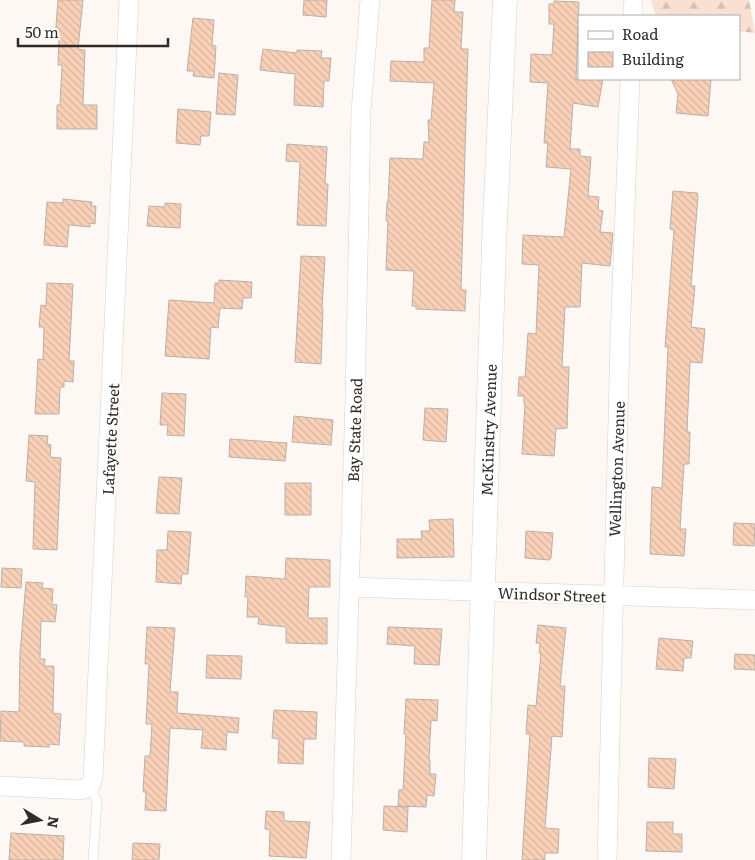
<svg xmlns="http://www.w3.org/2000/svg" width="755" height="860" viewBox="0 0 755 860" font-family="Literata,serif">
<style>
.forest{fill:url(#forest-firs)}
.building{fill:url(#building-back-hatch);stroke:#b8b0ab}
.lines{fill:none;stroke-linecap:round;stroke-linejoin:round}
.service-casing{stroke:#d8d0ca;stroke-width:10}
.minor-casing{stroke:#d8d0ca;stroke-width:20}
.tertiary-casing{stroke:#d8d0ca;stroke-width:25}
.service{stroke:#fff;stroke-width:9}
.minor{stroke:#fff;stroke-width:19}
.tertiary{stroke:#fff;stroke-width:24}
.labels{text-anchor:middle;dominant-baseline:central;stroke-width:5;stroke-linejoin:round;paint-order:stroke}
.street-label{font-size:15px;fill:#2f2c2a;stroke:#fff}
</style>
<defs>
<pattern id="forest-firs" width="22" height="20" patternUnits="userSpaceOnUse" patternTransform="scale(1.25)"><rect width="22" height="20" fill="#f9e0d0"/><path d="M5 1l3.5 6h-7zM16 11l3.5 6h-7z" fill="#d6c0b3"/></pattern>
<pattern id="building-back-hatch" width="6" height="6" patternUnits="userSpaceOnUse" patternTransform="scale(1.25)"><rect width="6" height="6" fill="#fad1b7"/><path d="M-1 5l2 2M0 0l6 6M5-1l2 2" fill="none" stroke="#d7b49e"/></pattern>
</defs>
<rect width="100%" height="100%" fill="#fef8f4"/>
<!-- forest -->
<path class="forest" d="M 651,0 L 749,0 L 755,33 L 739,31 L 739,16 L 656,16 Z"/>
<!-- building -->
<path class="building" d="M 58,0 L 83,0 L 78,49 L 85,50 L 83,105 L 97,105 L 97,129 L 57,129 L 57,105 L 60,105 L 62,65 L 58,65 L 59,38 L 55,38 Z
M 304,0 L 327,0 L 326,17 L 303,15 Z
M 432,0 L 455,0 L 454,12 L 463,12 L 461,49 L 468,49 L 461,290 L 466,290 L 465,311 L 416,309 L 416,306 L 412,306 L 414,271 L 386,270 L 388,221 L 386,221 L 387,202 L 388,202 L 390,158 L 423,159 L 424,142 L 429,142 L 428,120 L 431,120 L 434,83 L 390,81 L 391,61 L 424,62 L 424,48 L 429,48 Z
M 554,1 L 579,2 L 576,79 L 603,79 L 598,107 L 573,103 L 570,149 L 580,149 L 580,156 L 591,157 L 588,196 L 599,197 L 598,210 L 603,211 L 600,232 L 613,233 L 610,266 L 582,263 L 580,307 L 565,307 L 562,367 L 569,367 L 567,428 L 556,429 L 554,456 L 522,454 L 525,404 L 524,404 L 524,396 L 518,396 L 519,377 L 525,377 L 528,333 L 536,334 L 539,265 L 522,264 L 523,235 L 564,237 L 571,169 L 546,167 L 548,143 L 544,143 L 548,83 L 530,82 L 531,54 L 552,55 L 554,24 L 549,24 L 549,4 L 554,4 Z
M 193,18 L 214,20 L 212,45 L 216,46 L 214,78 L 193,76 L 194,71 L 187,71 Z
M 263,49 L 297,53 L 297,50 L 322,51 L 321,58 L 331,58 L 329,81 L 324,81 L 323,107 L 294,105 L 295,74 L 260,70 Z
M 219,73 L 238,75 L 235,115 L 216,114 Z
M 671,79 L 711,79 L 708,116 L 676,113 L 678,94 Z
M 178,109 L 211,112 L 209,136 L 201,136 L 200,145 L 176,143 Z
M 287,144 L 327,147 L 325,184 L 328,184 L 326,226 L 297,225 L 300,162 L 286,161 Z
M 673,191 L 697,193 L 698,196 L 691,286 L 695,286 L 691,327 L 705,329 L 702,363 L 690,362 L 687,432 L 690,432 L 689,464 L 684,464 L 680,529 L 686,529 L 684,556 L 650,554 L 652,487 L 662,488 L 668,347 L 665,347 L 674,230 L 670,229 Z
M 63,199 L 92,202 L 91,206 L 96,206 L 95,224 L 90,223 L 90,227 L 69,225 L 67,247 L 44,245 L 47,202 L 63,203 Z
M 165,203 L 181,204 L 180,228 L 147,226 L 149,206 L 165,207 Z
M 301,256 L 325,257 L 322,309 L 323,309 L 321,364 L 295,362 Z
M 219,280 L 252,282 L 251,298 L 243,298 L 242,309 L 220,308 L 218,328 L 211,327 L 209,359 L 165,356 L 169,300 L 214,303 L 215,283 L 219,283 Z
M 47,283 L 73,284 L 69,361 L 74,361 L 73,382 L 64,381 L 64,387 L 60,387 L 59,414 L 35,414 L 38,359 L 43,360 L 44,327 L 39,327 L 41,305 L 46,306 Z
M 162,393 L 186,394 L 184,436 L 167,435 L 168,425 L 160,425 Z
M 425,408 L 448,409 L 446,442 L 423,440 Z
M 294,416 L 333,420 L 331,445 L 292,442 Z
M 29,435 L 48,436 L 47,444 L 51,445 L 50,457 L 61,458 L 57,550 L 33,549 L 35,482 L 26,481 Z
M 230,439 L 287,443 L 285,461 L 229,457 Z
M 159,477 L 182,478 L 179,514 L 156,513 Z
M 285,483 L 311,483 L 311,515 L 285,515 Z
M 453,519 L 454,557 L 397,558 L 397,539 L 422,539 L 421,531 L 430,531 L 429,520 Z
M 734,523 L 755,524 L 754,546 L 733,545 Z
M 168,531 L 191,532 L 188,574 L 182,574 L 181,584 L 156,582 L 157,550 L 167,550 Z
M 526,531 L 553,533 L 551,558 L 549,560 L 525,558 Z
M 286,558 L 330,560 L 330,587 L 309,587 L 308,618 L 327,618 L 327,644 L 286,643 L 286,627 L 258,624 L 259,617 L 247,617 L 248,597 L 245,597 L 246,576 L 285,579 Z
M 2,568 L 22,569 L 21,588 L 1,587 Z
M 26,582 L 43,583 L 42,588 L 53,589 L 52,604 L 57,605 L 55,622 L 41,621 L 40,659 L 45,659 L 44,666 L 54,666 L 53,713 L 61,714 L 59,745 L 49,744 L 49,747 L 24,746 L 24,742 L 0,741 L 1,711 L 19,712 L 20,653 Z
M 538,625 L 566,628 L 560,686 L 565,686 L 562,737 L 552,736 L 545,828 L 559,829 L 558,853 L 545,853 L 545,860 L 522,860 L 530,734 L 526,734 L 528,705 L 536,706 L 541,653 L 539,653 L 540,643 L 536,643 Z
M 147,627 L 175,628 L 170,692 L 178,692 L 177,713 L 239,718 L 238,733 L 227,732 L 226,750 L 201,748 L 203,730 L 170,728 L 166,811 L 145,810 L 146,792 L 143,792 L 145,756 L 150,756 L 152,724 L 146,724 L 149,664 L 145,664 Z
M 388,627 L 442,629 L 439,665 L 414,664 L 415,646 L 387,644 Z
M 659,638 L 693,641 L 691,658 L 684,658 L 683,671 L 656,669 Z
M 735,654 L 755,655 L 755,670 L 734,669 Z
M 207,655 L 242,656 L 241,679 L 206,678 Z
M 406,699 L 438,700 L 437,721 L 431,720 L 429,760 L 430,760 L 430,774 L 436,774 L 434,796 L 427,795 L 426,807 L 398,806 L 399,790 L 403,790 L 406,734 L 404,734 Z
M 274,710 L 317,712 L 316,739 L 304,739 L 303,764 L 278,763 L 279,739 L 272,738 Z
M 649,758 L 676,759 L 674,789 L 648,787 Z
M 384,806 L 408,807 L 407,832 L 383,830 Z
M 266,811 L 284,812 L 284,821 L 310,822 L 306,858 L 269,856 L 270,830 L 265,829 Z
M 647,822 L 673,822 L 673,834 L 682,834 L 682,852 L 646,851 Z
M 11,833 L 64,836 L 63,860 L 9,860 Z
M 133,843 L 160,844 L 159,860 L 132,860 Z"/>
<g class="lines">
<!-- service casing -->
<g class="service-casing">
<path id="service" d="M 90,786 L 97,802 L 93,860"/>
</g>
<!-- minor casing -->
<g class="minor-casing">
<path id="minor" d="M 633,16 L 633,5
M 349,587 L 755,600
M 0,786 L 82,790 L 90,786 L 93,778 L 129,0
M 341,860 L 355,399 L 361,111 L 370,0
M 607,860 L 620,339 L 630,79"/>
</g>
<!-- tertiary casing -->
<g class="tertiary-casing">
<path id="tertiary" d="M 474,860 L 494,245 L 505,0"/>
</g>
<!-- service -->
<use href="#service" class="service"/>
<!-- minor -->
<use href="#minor" class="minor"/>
<!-- tertiary -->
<use href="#tertiary" class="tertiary"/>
</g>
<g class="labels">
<!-- street labels -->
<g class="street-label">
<text transform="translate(354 430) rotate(-88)">Bay State Road</text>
<text transform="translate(488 430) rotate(-88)">McKinstry Avenue</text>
<text transform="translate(110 439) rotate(-87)">Lafayette Street</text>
<text transform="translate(616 469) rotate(-88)">Wellington Avenue</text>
<text transform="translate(552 594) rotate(2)">Windsor Street</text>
</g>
</g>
<!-- legend -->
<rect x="578" y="15" width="162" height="65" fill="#ffffff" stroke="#acabaa"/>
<rect x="588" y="31" width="25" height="8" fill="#ffffff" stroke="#acabaa"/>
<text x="622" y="40" font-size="15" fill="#2f2c2a">Road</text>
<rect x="588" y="52" width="25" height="15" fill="url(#building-back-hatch)" stroke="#acabaa"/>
<text x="622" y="65" font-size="15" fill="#2f2c2a">Building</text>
<!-- north arrow -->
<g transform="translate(40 820) rotate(100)" stroke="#ffffff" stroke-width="4" paint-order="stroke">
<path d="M0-4L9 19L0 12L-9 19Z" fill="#2f2c2a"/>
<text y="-8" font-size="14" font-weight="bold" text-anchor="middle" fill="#2f2c2a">N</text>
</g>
<!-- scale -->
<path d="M18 38v8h150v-8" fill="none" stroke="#2f2c2a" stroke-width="2.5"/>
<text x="25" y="38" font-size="15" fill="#2f2c2a" stroke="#ffffff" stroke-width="4" paint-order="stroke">50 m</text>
</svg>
